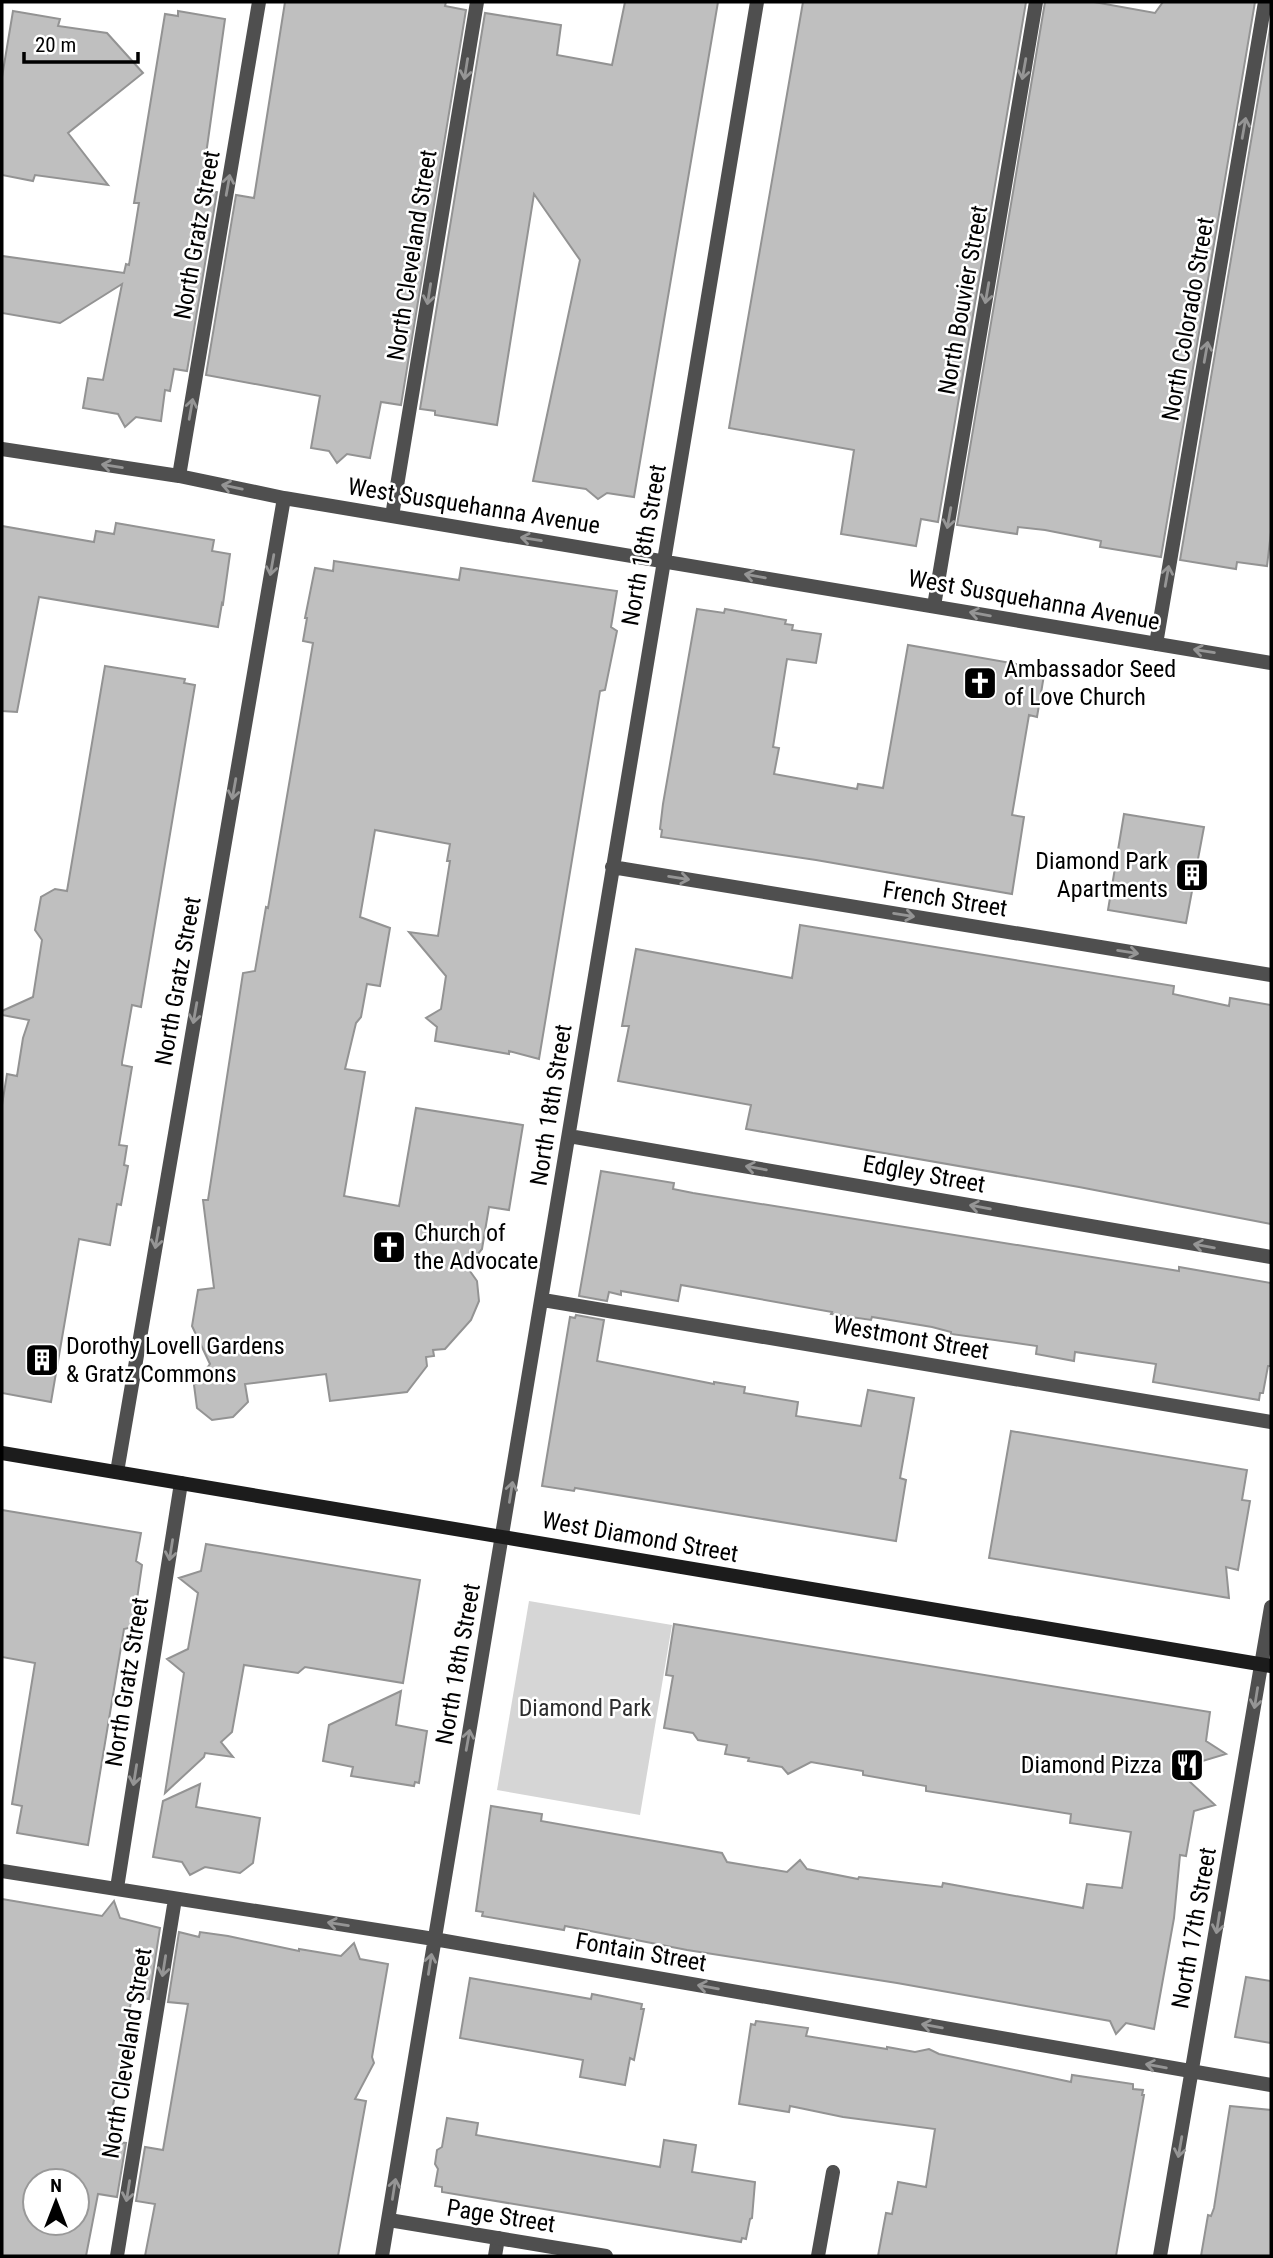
<svg xmlns="http://www.w3.org/2000/svg" width="1273" height="2258" viewBox="0 0 1273 2258" font-family="'Roboto Condensed',sans-serif">
<style>
.green{fill:#d6d6d6}
.building{fill:#bfbfbf;stroke:#939393;stroke-width:2;fill-rule:evenodd}
.lines{fill:none;stroke-linecap:round;stroke-linejoin:round}
.service{stroke:#4f4f4f;stroke-width:14}
.minor{stroke:#4f4f4f;stroke-width:14}
.secondary{stroke:#1c1c1c;stroke-width:14}
.oneway{stroke:#959595}
.labels{text-anchor:middle;dominant-baseline:central;stroke-width:5;stroke-linejoin:round;paint-order:stroke}
.street-label{font-size:24px;fill:#000;stroke:#fff}
.poi-label{font-size:24px;fill:#000;stroke:#fff;text-anchor:start}
.park-label{font-size:24px;fill:#2d2d2d;stroke:#fff}
</style>
<rect width="100%" height="100%" fill="#fff"/>
<!-- green -->
<path class="green" d="M 529,1601 L 672,1625 L 640,1815 L 497,1790 Z"/>
<!-- building -->
<path class="building" d="M 285,2 L 446,2 L 445,6 L 466,10 L 401,405 L 381,402 L 370,458 L 347,454 L 337,463 L 329,451 L 311,448 L 320,396 L 206,375 L 236,195 L 254,198 Z
M 625,2 L 718,2 L 634,497 L 607,493 L 598,499 L 586,489 L 533,481 L 580,260 L 534,194 L 497,425 L 435,415 L 435,411 L 420,409 L 485,13 L 561,25 L 557,55 L 612,65 Z
M 803,2 L 1026,2 L 938,522 L 921,519 L 916,546 L 841,534 L 854,450 L 729,428 Z
M 1045,2 L 1094,2 L 1155,13 L 1163,2 L 1255,2 L 1161,557 L 1100,547 L 1101,541 L 1045,530 L 1018,527 L 1017,534 L 957,525 Z
M 13,11 L 60,19 L 58,26 L 107,33 L 143,73 L 68,133 L 108,185 L 35,175 L 33,181 L 2,175 L 2,77 Z
M 178,11 L 225,19 L 201,190 L 217,192 L 187,371 L 174,369 L 170,391 L 165,390 L 161,421 L 136,417 L 125,427 L 118,414 L 83,408 L 88,378 L 103,380 L 122,284 L 60,323 L 2,313 L 2,256 L 124,273 L 126,264 L 129,265 L 139,203 L 134,203 L 165,14 L 178,16 Z
M 1271,23 L 1271,532 L 1267,566 L 1237,562 L 1236,569 L 1180,560 Z
M 116,523 L 214,540 L 212,551 L 230,554 L 223,604 L 222,603 L 218,627 L 39,597 L 17,712 L 2,711 L 2,526 L 94,542 L 96,531 L 114,534 Z
M 334,561 L 459,580 L 461,568 L 617,591 L 611,627 L 617,631 L 605,690 L 600,691 L 539,1059 L 509,1051 L 509,1054 L 435,1041 L 437,1027 L 426,1018 L 441,1009 L 446,976 L 409,932 L 438,936 L 450,861 L 447,861 L 450,844 L 375,830 L 360,917 L 390,928 L 380,986 L 367,984 L 361,1017 L 356,1023 L 345,1069 L 365,1072 L 344,1196 L 399,1206 L 416,1108 L 523,1125 L 509,1210 L 489,1207 L 482,1249 L 467,1267 L 477,1281 L 479,1301 L 471,1320 L 445,1349 L 433,1350 L 434,1356 L 426,1357 L 427,1366 L 407,1392 L 330,1401 L 326,1374 L 245,1384 L 248,1402 L 233,1417 L 212,1420 L 197,1408 L 194,1385 L 210,1364 L 192,1326 L 198,1290 L 214,1288 L 203,1200 L 208,1200 L 243,973 L 255,971 L 266,907 L 268,908 L 313,643 L 303,641 L 307,618 L 305,618 L 315,568 L 333,571 Z
M 697,609 L 724,613 L 725,609 L 786,620 L 785,624 L 793,625 L 792,630 L 821,634 L 816,663 L 787,659 L 773,747 L 779,748 L 774,774 L 857,789 L 858,784 L 883,788 L 908,645 L 1045,669 L 1037,717 L 1029,715 L 1012,815 L 1024,817 L 1012,894 L 816,860 L 661,837 L 662,830 L 660,829 L 663,804 Z
M 105,666 L 185,679 L 184,683 L 195,685 L 141,1007 L 132,1005 L 122,1062 L 122,1065 L 132,1067 L 119,1145 L 127,1146 L 124,1165 L 128,1166 L 121,1205 L 117,1204 L 110,1245 L 79,1239 L 51,1402 L 2,1393 L 2,1105 L 7,1074 L 17,1076 L 23,1038 L 29,1020 L 2,1015 L 2,1011 L 33,997 L 42,940 L 35,930 L 41,897 L 55,889 L 67,891 Z
M 1124,814 L 1204,827 L 1186,923 L 1108,910 Z
M 800,925 L 1174,986 L 1173,994 L 1229,1006 L 1230,998 L 1271,1005 L 1271,1224 L 1079,1187 L 746,1129 L 751,1105 L 618,1081 L 629,1026 L 622,1026 L 636,949 L 792,978 Z
M 601,1171 L 674,1183 L 673,1189 L 693,1193 L 1179,1271 L 1179,1267 L 1271,1283 L 1271,1366 L 1268,1366 L 1263,1393 L 1260,1393 L 1259,1400 L 1153,1382 L 1156,1364 L 1075,1352 L 1074,1361 L 1036,1354 L 1037,1346 L 951,1334 L 951,1332 L 932,1327 L 872,1317 L 871,1320 L 831,1314 L 832,1312 L 681,1285 L 678,1301 L 621,1291 L 621,1295 L 609,1292 L 607,1301 L 579,1296 Z
M 576,1315 L 604,1320 L 597,1361 L 714,1384 L 714,1382 L 745,1387 L 744,1393 L 798,1402 L 796,1416 L 861,1426 L 868,1390 L 914,1398 L 900,1478 L 906,1480 L 896,1541 L 575,1488 L 574,1491 L 542,1486 L 570,1317 L 575,1318 Z
M 1011,1431 L 1247,1470 L 1242,1500 L 1250,1501 L 1238,1570 L 1226,1567 L 1229,1598 L 989,1558 Z
M 2,1510 L 141,1533 L 136,1561 L 142,1565 L 133,1627 L 124,1629 L 88,1845 L 17,1833 L 22,1806 L 12,1804 L 35,1663 L 2,1657 Z
M 206,1544 L 420,1580 L 403,1683 L 305,1667 L 298,1673 L 244,1665 L 232,1732 L 221,1742 L 233,1757 L 205,1753 L 204,1757 L 165,1793 L 184,1673 L 167,1659 L 188,1649 L 198,1593 L 179,1578 L 201,1571 Z
M 674,1624 L 1210,1712 L 1206,1741 L 1226,1754 L 1176,1769 L 1215,1805 L 1194,1811 L 1186,1856 L 1180,1855 L 1174,1918 L 1154,2029 L 1126,2023 L 1116,2034 L 1110,2021 L 897,1983 L 687,1950 L 565,1926 L 564,1930 L 482,1916 L 483,1912 L 476,1911 L 491,1806 L 542,1814 L 541,1821 L 722,1853 L 727,1862 L 787,1872 L 800,1860 L 807,1869 L 858,1879 L 859,1877 L 942,1887 L 943,1883 L 1083,1908 L 1087,1884 L 1122,1888 L 1131,1832 L 1070,1823 L 1071,1814 L 926,1791 L 926,1786 L 863,1775 L 863,1771 L 811,1762 L 788,1774 L 782,1767 L 748,1761 L 749,1758 L 725,1754 L 727,1745 L 698,1740 L 693,1733 L 664,1728 L 673,1676 L 666,1675 Z
M 401,1691 L 396,1725 L 427,1731 L 419,1783 L 415,1782 L 414,1786 L 351,1776 L 353,1767 L 323,1761 L 329,1725 Z
M 200,1784 L 196,1807 L 260,1818 L 253,1863 L 240,1873 L 205,1867 L 190,1875 L 182,1862 L 153,1857 L 163,1801 Z
M 2,1899 L 102,1916 L 114,1901 L 120,1918 L 160,1928 L 149,1999 L 132,1996 L 115,2094 L 107,2141 L 126,2143 L 117,2197 L 98,2194 L 86,2256 L 2,2256 ZM 35,2181 L 77,2181 L 77,2223 L 35,2223 Z
M 179,1932 L 199,1937 L 200,1932 L 228,1936 L 299,1951 L 299,1949 L 341,1956 L 354,1943 L 360,1959 L 388,1964 L 372,2057 L 374,2063 L 355,2099 L 366,2101 L 338,2256 L 145,2256 L 155,2204 L 136,2201 L 145,2147 L 163,2150 L 188,2004 L 168,2002 Z
M 1246,1977 L 1271,1981 L 1271,2043 L 1235,2037 Z
M 470,1978 L 591,1999 L 592,1994 L 642,2004 L 641,2009 L 644,2009 L 634,2060 L 630,2058 L 625,2085 L 580,2077 L 583,2060 L 460,2038 Z
M 756,2021 L 808,2028 L 806,2036 L 887,2049 L 887,2047 L 915,2052 L 929,2049 L 939,2054 L 1071,2082 L 1072,2075 L 1133,2084 L 1133,2089 L 1143,2090 L 1142,2095 L 1144,2095 L 1116,2256 L 878,2256 L 886,2213 L 892,2214 L 898,2182 L 926,2187 L 935,2129 L 843,2117 L 790,2106 L 789,2112 L 739,2104 L 751,2024 L 755,2025 Z
M 1230,2106 L 1271,2110 L 1271,2256 L 1201,2256 L 1208,2215 L 1211,2216 L 1214,2208 Z
M 447,2118 L 478,2123 L 476,2135 L 660,2167 L 664,2140 L 696,2145 L 692,2172 L 755,2182 L 752,2218 L 750,2219 L 746,2239 L 742,2238 L 741,2242 L 442,2192 L 442,2187 L 435,2186 L 438,2169 L 435,2164 L 437,2150 L 442,2147 Z"/>
<g class="lines">
<!-- service -->
<path class="service" d="M 495,2256 L 498,2238
M 818,2256 L 833,2172"/>
<!-- minor -->
<path class="minor" d="M 2,449 L 179,476 L 284,498 L 1271,663
M 179,476 L 259,2
M 392,516 L 477,2
M 934,606 L 1036,2
M 1156,644 L 1265,2
M 612,867 L 1271,975
M 569,1136 L 1271,1257
M 543,1300 L 1271,1422
M 117,1472 L 284,498
M 2,1871 L 434,1939 L 1271,2085
M 117,1888 L 181,1483
M 389,2220 L 606,2256
M 117,2256 L 175,1899
M 382,2256 L 757,2
M 1160,2256 L 1271,1607"/>
<!-- secondary -->
<path class="secondary" d="M 2,1453 L 1271,1666"/>
</g>
<!-- one-way arrows -->
<defs><path id="oneway-shaft" d="M-6 0H5M1.5-3L5.5 0L1.5 3" fill="none" stroke-width="1.6" stroke-linecap="round" stroke-linejoin="round" transform="scale(1.75)"/></defs>
<g class="oneway">
<use href="#oneway-shaft" transform="translate(466 69) rotate(99)"/>
<use href="#oneway-shaft" transform="translate(1024 69) rotate(100)"/>
<use href="#oneway-shaft" transform="translate(1244 128) rotate(-80)"/>
<use href="#oneway-shaft" transform="translate(228 185) rotate(-80)"/>
<use href="#oneway-shaft" transform="translate(987 293) rotate(100)"/>
<use href="#oneway-shaft" transform="translate(429 294) rotate(99)"/>
<use href="#oneway-shaft" transform="translate(1206 352) rotate(-80)"/>
<use href="#oneway-shaft" transform="translate(191 409) rotate(-80)"/>
<use href="#oneway-shaft" transform="translate(112 466) rotate(-171)"/>
<use href="#oneway-shaft" transform="translate(232 487) rotate(-168)"/>
<use href="#oneway-shaft" transform="translate(949 518) rotate(100)"/>
<use href="#oneway-shaft" transform="translate(531 539) rotate(-171)"/>
<use href="#oneway-shaft" transform="translate(272 565) rotate(100)"/>
<use href="#oneway-shaft" transform="translate(755 576) rotate(-170)"/>
<use href="#oneway-shaft" transform="translate(1167 576) rotate(-80)"/>
<use href="#oneway-shaft" transform="translate(980 614) rotate(-170)"/>
<use href="#oneway-shaft" transform="translate(1204 651) rotate(-171)"/>
<use href="#oneway-shaft" transform="translate(234 789) rotate(100)"/>
<use href="#oneway-shaft" transform="translate(679 878) rotate(9)"/>
<use href="#oneway-shaft" transform="translate(904 915) rotate(9)"/>
<use href="#oneway-shaft" transform="translate(1128 952) rotate(9)"/>
<use href="#oneway-shaft" transform="translate(195 1013) rotate(100)"/>
<use href="#oneway-shaft" transform="translate(756 1168) rotate(-170)"/>
<use href="#oneway-shaft" transform="translate(980 1207) rotate(-170)"/>
<use href="#oneway-shaft" transform="translate(157 1238) rotate(100)"/>
<use href="#oneway-shaft" transform="translate(1204 1246) rotate(-170)"/>
<use href="#oneway-shaft" transform="translate(511 1492) rotate(-81)"/>
<use href="#oneway-shaft" transform="translate(171 1550) rotate(99)"/>
<use href="#oneway-shaft" transform="translate(1256 1698) rotate(99)"/>
<use href="#oneway-shaft" transform="translate(468 1740) rotate(-80)"/>
<use href="#oneway-shaft" transform="translate(135 1775) rotate(99)"/>
<use href="#oneway-shaft" transform="translate(1218 1923) rotate(99)"/>
<use href="#oneway-shaft" transform="translate(338 1924) rotate(-171)"/>
<use href="#oneway-shaft" transform="translate(430 1964) rotate(-81)"/>
<use href="#oneway-shaft" transform="translate(164 1966) rotate(99)"/>
<use href="#oneway-shaft" transform="translate(708 1987) rotate(-170)"/>
<use href="#oneway-shaft" transform="translate(932 2026) rotate(-170)"/>
<use href="#oneway-shaft" transform="translate(1156 2066) rotate(-170)"/>
<use href="#oneway-shaft" transform="translate(1180 2147) rotate(100)"/>
<use href="#oneway-shaft" transform="translate(394 2189) rotate(-81)"/>
<use href="#oneway-shaft" transform="translate(128 2191) rotate(99)"/>
</g>
<!-- icons -->
<defs>
<g id="church-square" transform="scale(1.75)"><rect x="-9" y="-9" width="18" height="18" rx="4" fill="#000" stroke="#fff"/><path d="M-1.2-6h2.4v3.5h3.3v2.4h-3.3V6h-2.4V-.1h-3.3v-2.4h3.3Z" fill="#fff"/></g>
<g id="building-square" transform="scale(1.75)"><rect x="-9" y="-9" width="18" height="18" rx="4" fill="#000" stroke="#fff"/><path d="M-4-6H4V6H1V3H-1V6H-4ZM-2.5-4.3h1.7v1.8h-1.7ZM.8-4.3h1.7v1.8H.8ZM-2.5-1h1.7V.8h-1.7ZM.8-1h1.7V.8H.8Z" fill="#fff"/></g>
<g id="restaurant-square" transform="scale(1.75)"><rect x="-9" y="-9" width="18" height="18" rx="4" fill="#000" stroke="#fff"/><path d="M-5-6h1v4h1v-4h1v4h1v-4h1v5L-1.5 .5V6h-2V.5L-5-1ZM5-6V6H3V1.5H1.5Q1.5-4 5-6Z" fill="#fff"/></g>
</defs>
<g fill-rule="evenodd">
<use href="#church-square" x="980" y="683"/>
<use href="#building-square" x="1192" y="875"/>
<use href="#church-square" x="389" y="1247"/>
<use href="#building-square" x="42" y="1360"/>
<use href="#restaurant-square" x="1187" y="1765"/>
</g>
<g class="labels">
<!-- street labels -->
<g class="street-label">
<text transform="translate(197 235) rotate(-80)">North Gratz Street</text>
<text transform="translate(412 255) rotate(-81)">North Cleveland Street</text>
<text transform="translate(963 300) rotate(-80)">North Bouvier Street</text>
<text transform="translate(1188 319) rotate(-80)">North Colorado Street</text>
<text transform="translate(474 506) rotate(9)">West Susquehanna Avenue</text>
<text transform="translate(644 545) rotate(-80)">North 18th Street</text>
<text transform="translate(1034 600) rotate(10)">West Susquehanna Avenue</text>
<text transform="translate(945 899) rotate(9)">French Street</text>
<text transform="translate(178 981) rotate(-80)">North Gratz Street</text>
<text transform="translate(551 1105) rotate(-81)">North 18th Street</text>
<text transform="translate(924 1174) rotate(10)">Edgley Street</text>
<text transform="translate(911 1338) rotate(10)">Westmont Street</text>
<text transform="translate(640 1537) rotate(10)">West Diamond Street</text>
<text transform="translate(458 1664) rotate(-80)">North 18th Street</text>
<text transform="translate(127 1682) rotate(-81)">North Gratz Street</text>
<text transform="translate(1194 1928) rotate(-80)">North 17th Street</text>
<text transform="translate(641 1952) rotate(10)">Fontain Street</text>
<text transform="translate(127 2053) rotate(-81)">North Cleveland Street</text>
<text transform="translate(501 2216) rotate(9)">Page Street</text>
</g>
<!-- poi labels -->
<g class="poi-label">
<text x="1004" y="669">Ambassador Seed<tspan x="1004" dy="28">of Love Church</tspan></text>
<text x="1168" y="861" text-anchor="end">Diamond Park<tspan x="1168" dy="28">Apartments</tspan></text>
<text x="414" y="1233">Church of<tspan x="414" dy="28">the Advocate</tspan></text>
<text x="66" y="1346">Dorothy Lovell Gardens<tspan x="66" dy="28">&amp; Gratz Commons</tspan></text>
<text x="1162" y="1765" text-anchor="end">Diamond Pizza</text>
</g>
<!-- park labels -->
<g class="park-label">
<text x="585" y="1708">Diamond Park</text>
</g>
</g>
<!-- border -->
<rect width="1273" height="2258" fill="none" stroke="#000000" stroke-width="7"/>
<!-- north arrow -->
<g transform="translate(56 2202)"><circle r="33" fill="#ffffff" stroke="#999999" stroke-width="2"/>
<path d="M0-5L12 26L0 18L-12 26Z" fill="#000000"/>
<text y="-10" font-size="19" font-weight="bold" text-anchor="middle" fill="#000000">N</text>
</g>
<!-- scale -->
<path d="M24 52v10h114v-10" fill="none" stroke="#000000" stroke-width="3.5"/>
<text x="35" y="52" font-size="21" fill="#000000" stroke="#ffffff" stroke-width="5" paint-order="stroke">20 m</text>
</svg>
